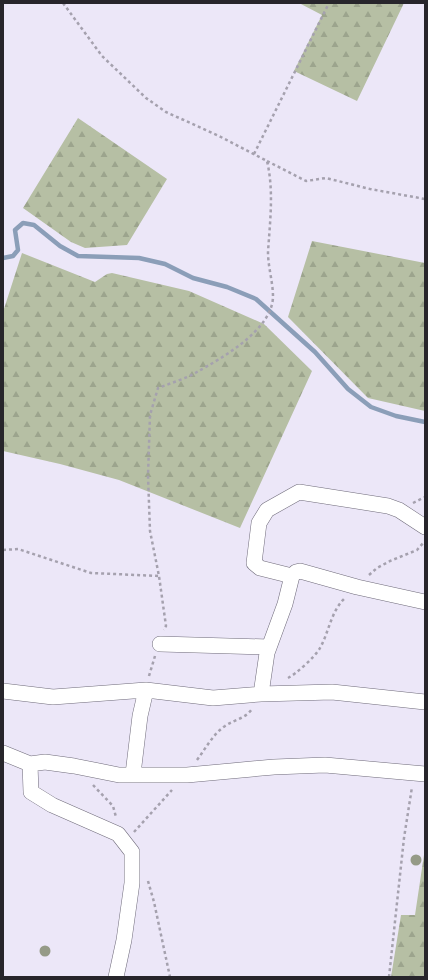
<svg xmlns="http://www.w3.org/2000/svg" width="428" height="980" viewBox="0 0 428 980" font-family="Overpass,sans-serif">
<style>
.forest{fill:url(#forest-firs)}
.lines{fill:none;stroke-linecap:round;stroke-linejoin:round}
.stream{stroke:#8b9eb8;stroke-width:4.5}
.street-casing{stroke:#6f6b7a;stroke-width:16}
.path{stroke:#a5a1ae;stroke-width:2.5;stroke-dasharray:3 3;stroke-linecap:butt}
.street{stroke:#fff;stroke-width:15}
.tree{fill:#959a87}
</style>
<defs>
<pattern id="forest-firs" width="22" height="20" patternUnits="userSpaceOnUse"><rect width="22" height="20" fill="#b6bfa4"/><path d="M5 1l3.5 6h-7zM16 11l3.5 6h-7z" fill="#9ca48d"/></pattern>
</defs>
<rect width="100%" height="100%" fill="#ece7f8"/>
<!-- forest -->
<path class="forest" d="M 299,3 L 404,3 L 357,101 L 294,71 L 322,15 Z
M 78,118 L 167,179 L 127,245 L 85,248 L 71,242 L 23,208 Z
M 312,241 L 425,263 L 425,411 L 368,398 L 288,317 Z
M 22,253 L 95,282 L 107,274 L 112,273 L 189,291 L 264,324 L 312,371 L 240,528 L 119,480 L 60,464 L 3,451 L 3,312 Z
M 425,848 L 425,977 L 391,977 L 401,915 L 415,915 Z"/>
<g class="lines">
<!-- stream -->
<path class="stream" d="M 3,258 L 13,256 L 18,250 L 15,230 L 23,223 L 34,225 L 60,246 L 78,256 L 139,258 L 165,264 L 193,278 L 227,287 L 256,299 L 315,352 L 348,389 L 371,407 L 396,416 L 425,422"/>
<!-- street casing -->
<g class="street-casing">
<path id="street" d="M 292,576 L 260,568 L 254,563 L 259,523 L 267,510 L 299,492 L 388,506 L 399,510 L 425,527
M 160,644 L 269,647
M 3,691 L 53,697 L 146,690 L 213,698 L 261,694 L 332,692 L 425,702
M 261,694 L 267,653 L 285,604 L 292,576 L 296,572 L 300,571 L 357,587 L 425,602
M 3,753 L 30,764 L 45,762 L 74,766 L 119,775 L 187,775 L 274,767 L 325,765 L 425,774
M 30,764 L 31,792 L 52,805 L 118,834 L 132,852 L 132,883 L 124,940 L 116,977
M 133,774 L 140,716 L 146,690"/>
</g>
<!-- path -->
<path class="path" d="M 63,3 L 102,56 L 146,98 L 166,112 L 219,136 L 267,161 C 274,191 270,221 268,252 C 268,267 273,282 273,297 C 272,330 222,358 197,372 C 185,379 171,383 158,388 L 150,415 L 148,476 L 150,531 L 159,576 L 166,626 L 164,630
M 254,154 L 329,3
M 267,161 L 306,181 L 326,178 L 370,189 L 425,199
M 413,503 L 425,497
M 3,550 L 18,549 L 91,573 L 159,576
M 369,575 L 377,568 L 390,561 L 417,550 L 425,541
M 149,676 L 155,656
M 288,678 C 296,674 315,657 320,648 C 329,632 331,611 345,598
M 197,760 C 206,748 213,734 225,726 C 235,719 245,719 252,709
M 93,785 L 113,806 L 116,817
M 134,832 L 172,790
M 148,881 L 154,902 L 170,977
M 389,977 L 404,838 L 412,787"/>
<!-- street -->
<use href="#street" class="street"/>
</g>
<!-- trees -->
<g class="tree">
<circle cx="416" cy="860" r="5.5"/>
<circle cx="45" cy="951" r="5.5"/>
</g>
<!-- border -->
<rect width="428" height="980" fill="none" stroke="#27252b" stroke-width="8"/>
</svg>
